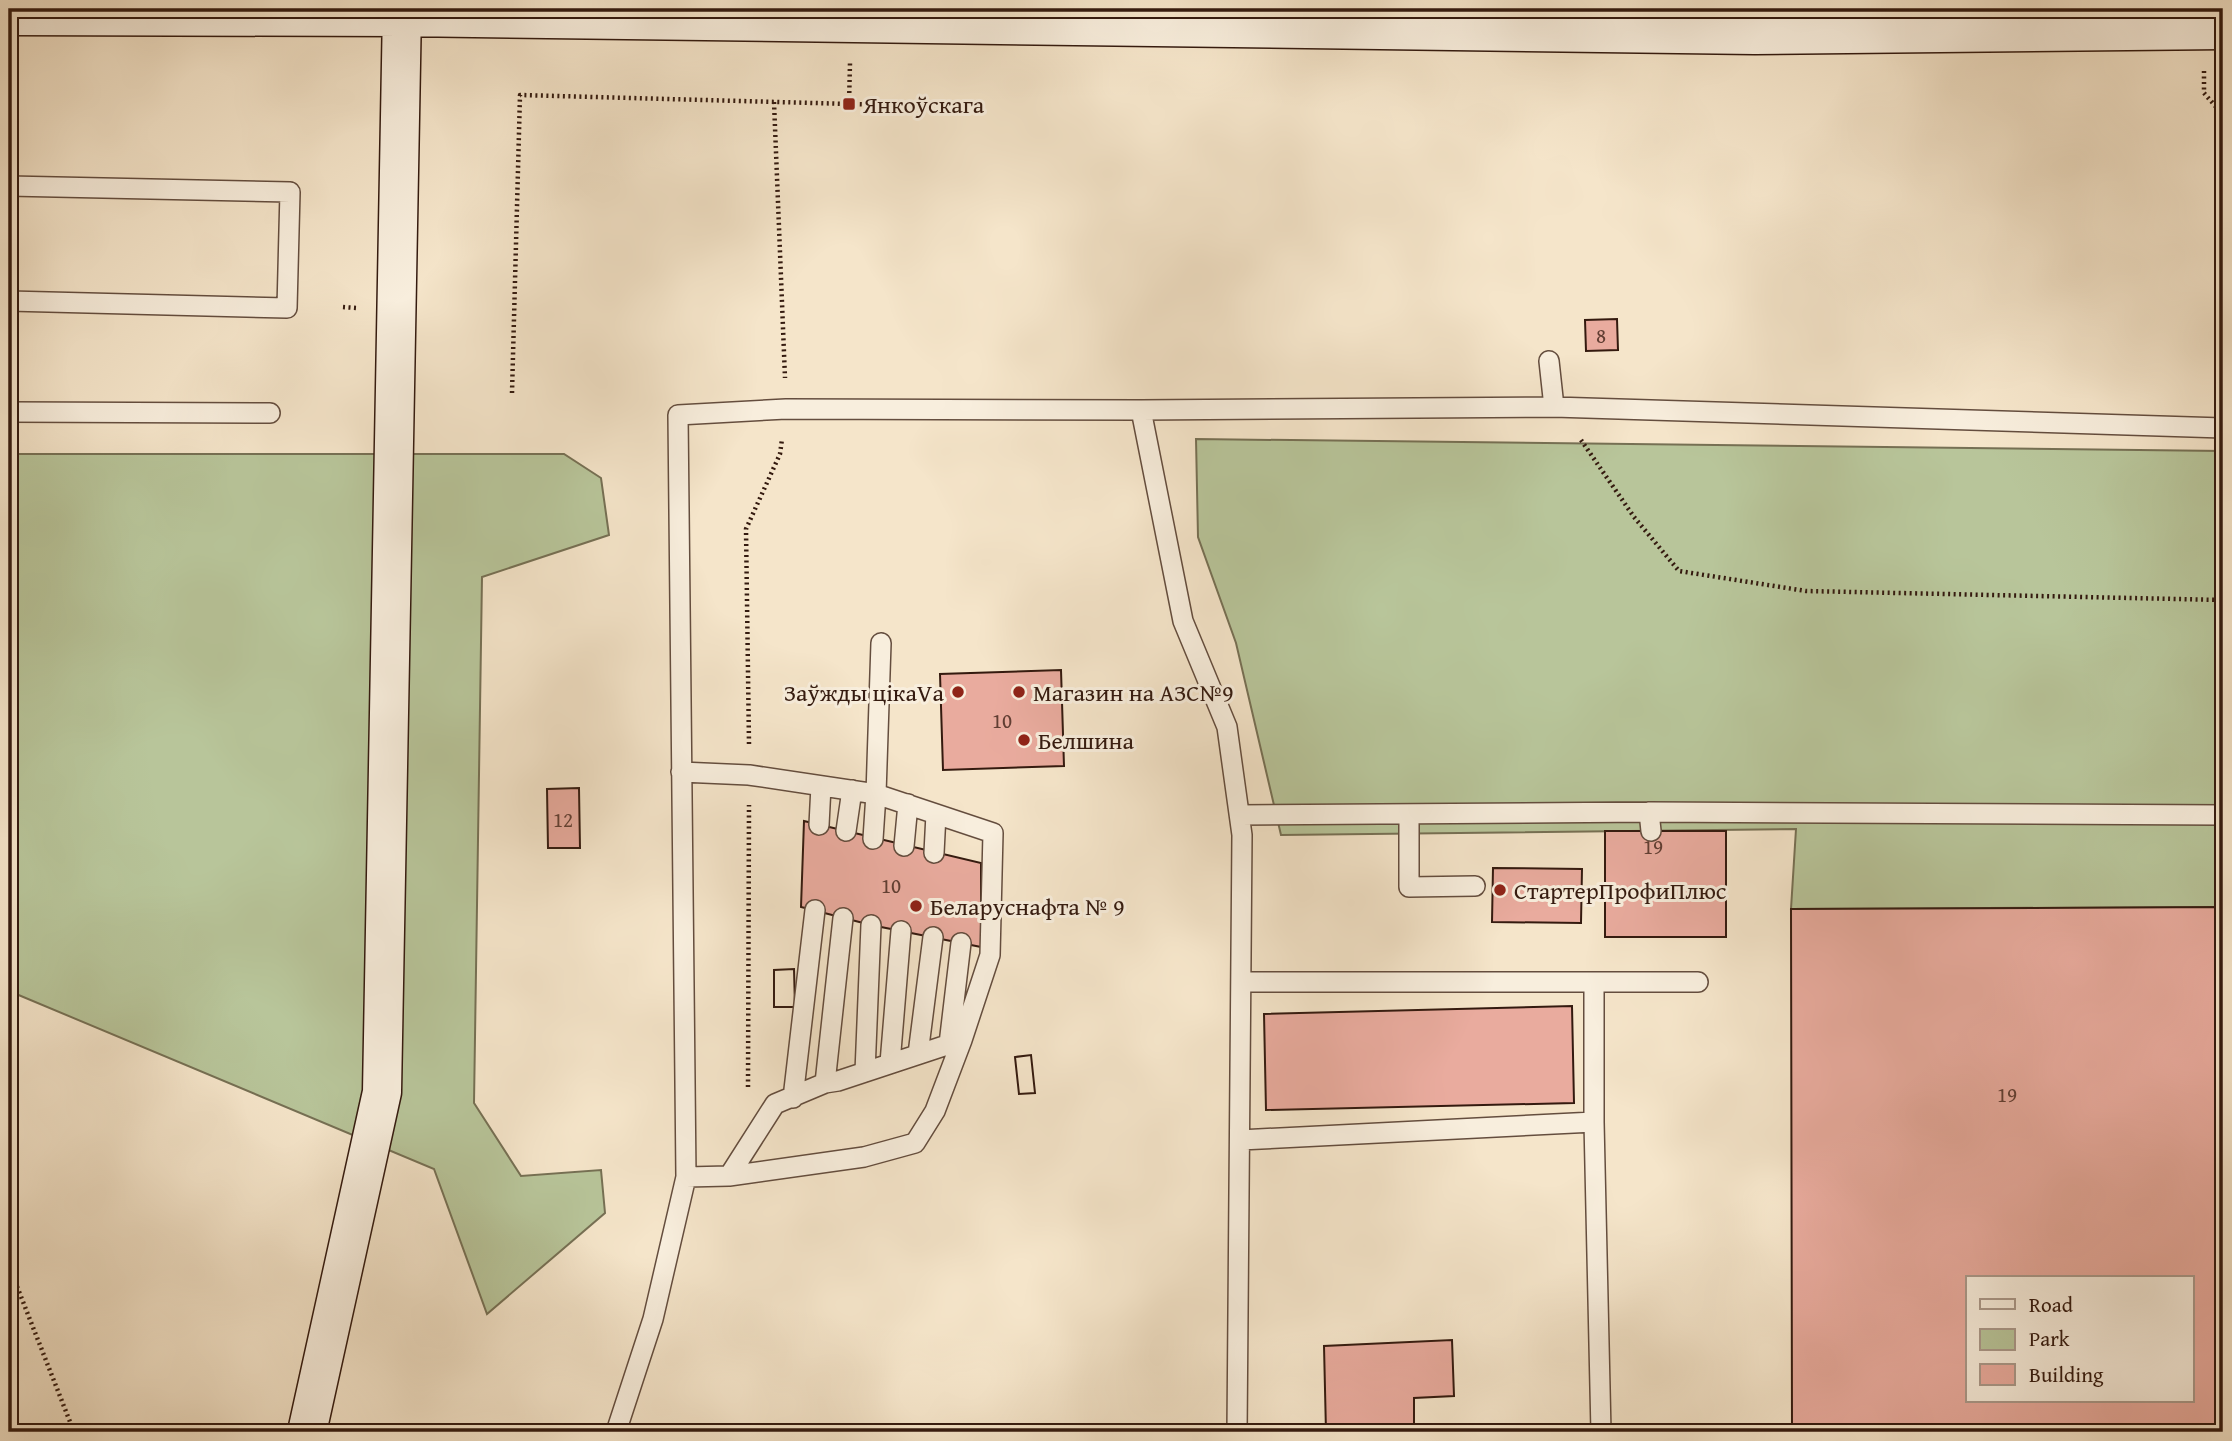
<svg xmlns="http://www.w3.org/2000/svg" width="2232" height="1441" viewBox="0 0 2232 1441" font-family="'Gentium Book Plus',serif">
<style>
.green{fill:#b8c59a;stroke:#767054;stroke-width:2}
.building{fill:#e9ab9e;stroke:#341a0f;stroke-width:2;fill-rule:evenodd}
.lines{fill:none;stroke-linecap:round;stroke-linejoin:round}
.lane-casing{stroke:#644d3e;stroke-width:22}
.secondary-casing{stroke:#341a0f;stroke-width:41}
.path{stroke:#341a0f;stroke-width:4.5;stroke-dasharray:2 3.5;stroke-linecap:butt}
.lane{stroke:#f8eedd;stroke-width:19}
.secondary{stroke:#f8eedd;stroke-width:38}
.poi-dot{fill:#8f2418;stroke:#f8eedd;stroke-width:2.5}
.labels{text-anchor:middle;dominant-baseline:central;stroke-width:6;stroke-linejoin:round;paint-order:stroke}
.number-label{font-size:21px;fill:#613e33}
.poi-label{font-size:24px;fill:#341a0f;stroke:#f8eedd;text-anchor:start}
</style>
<rect width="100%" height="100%" fill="#f5e5ca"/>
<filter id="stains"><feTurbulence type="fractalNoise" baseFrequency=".00286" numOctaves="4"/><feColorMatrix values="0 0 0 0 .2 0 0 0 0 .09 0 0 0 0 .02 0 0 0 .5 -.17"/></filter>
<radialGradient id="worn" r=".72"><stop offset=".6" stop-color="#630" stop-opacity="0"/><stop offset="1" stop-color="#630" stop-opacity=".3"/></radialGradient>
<!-- green -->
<path class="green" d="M 1196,439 L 2223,451 L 2223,907 L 1791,909 L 1796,829 L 1281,835 L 1236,643 L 1198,537 Z
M 9,454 L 564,454 L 601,478 L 609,535 L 482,577 L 474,1103 L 521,1176 L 601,1170 L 605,1213 L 487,1314 L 434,1169 L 9,991 Z"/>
<!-- building -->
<path class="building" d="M 1617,319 L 1618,350 L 1586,351 L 1585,320 Z
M 1061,670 L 1064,766 L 943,770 L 940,674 Z
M 579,788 L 580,848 L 548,848 L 547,789 Z
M 804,821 L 981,863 L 981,947 L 871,925 L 801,907 Z
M 1605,831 L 1726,831 L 1726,937 L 1605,937 Z
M 1493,868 L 1582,869 L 1581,923 L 1492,922 Z
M 2223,907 L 2223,1432 L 1792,1432 L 1791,909 ZM 1968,1278 L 2192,1278 L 2192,1401 L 1968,1401 Z
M 794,969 L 795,1007 L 774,1007 L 774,970 Z
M 794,969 L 795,1007 L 774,1007 L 774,970 Z
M 1572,1006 L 1574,1103 L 1266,1110 L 1264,1014 Z
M 1031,1055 L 1035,1093 L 1019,1094 L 1015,1057 Z
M 1031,1055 L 1035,1093 L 1019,1094 L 1015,1057 Z
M 1452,1340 L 1454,1396 L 1414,1398 L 1414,1432 L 1326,1432 L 1324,1346 Z"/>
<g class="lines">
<!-- lane casing -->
<g class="lane-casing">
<path id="lane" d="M 1755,35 L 1757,9
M 9,186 L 290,192 L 287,308 L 9,301
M 1549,361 L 1554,407
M 1141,410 L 1183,621 L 1227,727 L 1242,835 L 1237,1432
M 9,412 L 270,413
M 681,772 L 749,775 L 876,794 L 881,643
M 1409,814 L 1409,887 L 1475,886
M 1240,815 L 1649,812
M 819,825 L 821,786
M 846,831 L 852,790
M 1651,831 L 1649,812 L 2223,815
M 904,846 L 908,804
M 934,853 L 936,814
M 1241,982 L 1698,982
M 949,1044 L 961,943
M 918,1054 L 933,937
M 890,1063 L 901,931
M 865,1072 L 871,925
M 825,1083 L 843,918
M 793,1098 L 815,910
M 1594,1122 L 1594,982
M 1240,1140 L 1594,1122 L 1601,1432
M 729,1176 L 864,1157 L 915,1143 L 935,1111 L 962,1040
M 686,1177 L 729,1176 L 775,1104 L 825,1083 L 838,1081 L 962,1040 L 990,955 L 993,833 L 876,794 L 873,839
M 616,1432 L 653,1319 L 686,1177 L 678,415 L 786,409 L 1141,410 L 1554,407 L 2223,428"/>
</g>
<!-- secondary casing -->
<g class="secondary-casing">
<path id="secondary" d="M 9,16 L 402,17 L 1755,35 L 2223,30
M 307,1432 L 382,1092 L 402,9"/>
</g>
<!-- path -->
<path class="path" d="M 2204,71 L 2204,93 L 2223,115
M 774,102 L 785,378
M 849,104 L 850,63
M 343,307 L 356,308
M 512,393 L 520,95 L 887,105
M 1581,440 L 1634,517 L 1679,571 L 1806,591 L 2223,600
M 749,744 L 746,529 L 780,454 L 782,439
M 748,1087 L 749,805
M 9,1266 L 74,1432"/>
<!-- lane -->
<use href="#lane" class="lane"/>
<!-- secondary -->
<use href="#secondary" class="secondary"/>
</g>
<!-- markers -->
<g class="poi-dot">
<rect x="842" y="97" width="14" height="14" rx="3.5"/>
<circle cx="958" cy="692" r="7"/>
<circle cx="1019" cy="692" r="7"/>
<circle cx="1024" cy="740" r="7"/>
<circle cx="1500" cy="890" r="7"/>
<circle cx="916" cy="906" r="7"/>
</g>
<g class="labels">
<!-- number labels -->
<g class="number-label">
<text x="1601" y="335">8</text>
<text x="1002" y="720">10</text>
<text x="563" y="819">12</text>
<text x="1653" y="846">19</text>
<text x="891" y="885">10</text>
<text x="2007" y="1094">19</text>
</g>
<!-- poi labels -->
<g class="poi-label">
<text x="863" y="104">Янкоўскага</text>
<text x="944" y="692" text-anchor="end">Заўжды цікаVа</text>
<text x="1033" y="692">Магазин на АЗС№9</text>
<text x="1038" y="740">Белшина</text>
<text x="1514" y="890">СтартерПрофиПлюс</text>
<text x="930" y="906">Беларуснафта № 9</text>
</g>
</g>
<!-- margin -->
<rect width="2232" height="1441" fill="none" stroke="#f5e5ca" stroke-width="35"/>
<rect x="10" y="10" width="2211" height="1420" fill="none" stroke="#341a0f" stroke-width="3.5"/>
<rect x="18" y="18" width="2197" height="1406" fill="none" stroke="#341a0f" stroke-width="2"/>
<!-- legend -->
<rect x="1966" y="1276" width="228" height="126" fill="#f8eedd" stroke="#aa998b" stroke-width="2"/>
<rect x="1980" y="1299" width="35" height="10" fill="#f8eedd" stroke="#aa998b" stroke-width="2"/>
<text x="2029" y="1312" font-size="21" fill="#341a0f">Road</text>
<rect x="1980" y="1329" width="35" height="21" fill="#b8c59a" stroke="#aa998b" stroke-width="2"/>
<text x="2029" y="1346" font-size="21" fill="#341a0f">Park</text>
<rect x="1980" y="1364" width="35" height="21" fill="#e9ab9e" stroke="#aa998b" stroke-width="2"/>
<text x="2029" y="1382" font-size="21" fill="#341a0f">Building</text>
<rect width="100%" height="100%" filter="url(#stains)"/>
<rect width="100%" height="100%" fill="url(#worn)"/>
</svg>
